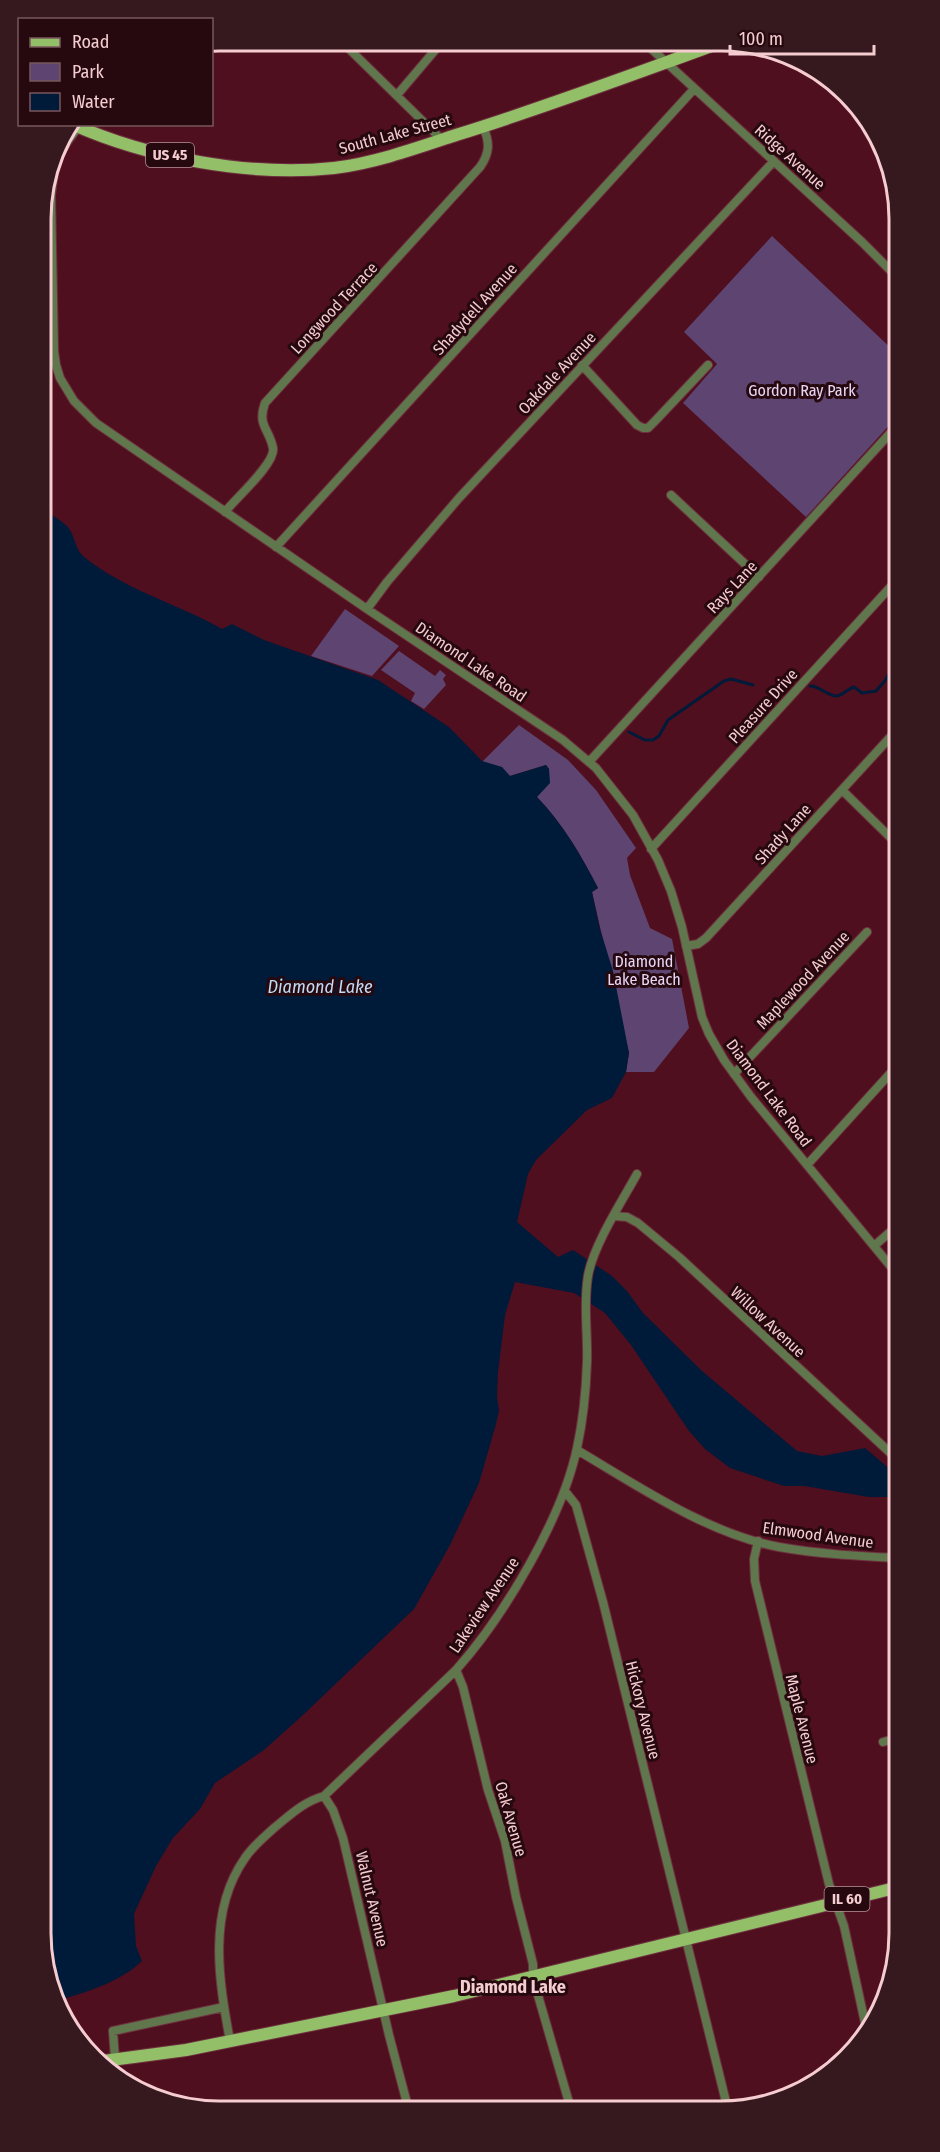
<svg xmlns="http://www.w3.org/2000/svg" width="940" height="2152" viewBox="0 0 940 2152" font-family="'Fira Sans Condensed',sans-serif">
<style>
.green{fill:#5e4471}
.water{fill:#001a39}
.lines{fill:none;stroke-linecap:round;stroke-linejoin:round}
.stream{stroke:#001a39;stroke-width:3}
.minor-casing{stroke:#6e313f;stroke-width:10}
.primary-casing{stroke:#6e313f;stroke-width:14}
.minor{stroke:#60764c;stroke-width:8}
.primary{stroke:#93bf68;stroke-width:12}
.labels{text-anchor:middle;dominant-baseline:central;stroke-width:6;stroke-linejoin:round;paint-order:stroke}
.shield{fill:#25090e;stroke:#b79296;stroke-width:1.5}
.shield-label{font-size:15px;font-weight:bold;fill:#f5ccd0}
.street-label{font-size:16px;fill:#f5ccd0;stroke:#25090e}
.park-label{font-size:16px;fill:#e8d6f6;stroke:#25090e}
.water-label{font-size:18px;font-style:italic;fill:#c1dbf6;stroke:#25090e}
.neighbourhood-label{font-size:18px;font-weight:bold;fill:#f5ccd0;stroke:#25090e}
.rim{fill:none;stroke:#f5ccd0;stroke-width:3}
</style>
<rect width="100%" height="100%" fill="#500f1f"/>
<!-- green -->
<path class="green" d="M 772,236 L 894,351 L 894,420 L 806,517 L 683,403 L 717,364 L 684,332 Z
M 345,609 L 399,646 L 372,676 L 311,656 Z
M 399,651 L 435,676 L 440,670 L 446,675 L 443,679 L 446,685 L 424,709 L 411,701 L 415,693 L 381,670 Z
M 519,725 L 568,760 L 596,790 L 636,848 L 627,858 L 630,875 L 650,928 L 672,939 L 689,1028 L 654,1072 L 626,1072 L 629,1053 L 592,892 L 598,888 C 581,855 563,824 537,797 L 549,769 L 546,765 L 510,776 L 482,762 Z"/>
<!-- water -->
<path class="water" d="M 42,508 C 50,514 61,520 68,527 C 75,536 75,549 83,556 C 124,590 177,603 222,629 L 232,624 L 264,640 L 378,680 L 449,727 L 482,761 L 502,767 L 510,776 L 546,765 L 549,769 L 550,783 L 537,797 C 563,824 581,855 598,888 L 592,892 L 600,929 L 613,971 L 629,1053 L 626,1072 L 612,1098 L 587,1110 L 536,1160 L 528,1174 L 517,1222 L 558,1257 L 573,1250 L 612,1276 L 627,1291 L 643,1313 L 702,1371 L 797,1451 L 822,1456 L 865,1448 L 898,1476 L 898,1490 L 888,1497 L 869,1497 L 804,1486 L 784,1486 L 730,1468 L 705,1449 L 689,1431 L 631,1345 L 605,1313 L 574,1293 L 515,1282 L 505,1315 L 498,1372 L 497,1396 L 499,1411 L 496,1424 L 479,1483 L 450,1545 L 414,1609 L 303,1715 L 264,1750 L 215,1783 L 200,1809 L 173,1838 L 156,1866 L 134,1914 L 136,1946 L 142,1961 C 120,1982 87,1992 59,2000 L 46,1979 Z"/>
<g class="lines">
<!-- stream -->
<path class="stream" d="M 810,686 C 820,686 827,696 837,696 C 843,695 848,689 854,687 L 862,693 L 876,691 L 884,682 L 895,664
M 629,732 L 645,740 L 653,740 L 659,736 L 668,720 L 724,681 L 731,679 L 753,685"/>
<!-- minor casing -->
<g class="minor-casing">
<path id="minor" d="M 341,41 L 442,140
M 645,43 L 862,242 L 894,274
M 397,95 L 442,42
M 80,126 C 59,148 54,165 51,195 L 54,351 L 56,365 L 60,378 L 74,401 L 96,423 L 367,609 L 563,740 L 596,768 L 633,815 L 658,860 L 671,891 L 682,927 L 702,1017 L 709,1034 L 724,1060 L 751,1097 L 897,1274
M 582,365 L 637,425 L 643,428 L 648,428 L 655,421 L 708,365
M 671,495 L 759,577
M 225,512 C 235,499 276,463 273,448 C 269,428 257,426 265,403 L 480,167 C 490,153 490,142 483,127
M 276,547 L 694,89
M 367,609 L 387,582 L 459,498 L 774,161
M 589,762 L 894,429
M 842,790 L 896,843
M 651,849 L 895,582
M 686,946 L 698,944 L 706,938 L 895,732
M 734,1074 L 867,932
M 807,1165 L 896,1067
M 614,1216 L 627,1217 L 638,1223 L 679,1257 L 898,1460
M 874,1246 L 897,1226
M 577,1450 C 638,1486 708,1534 779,1547 C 818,1554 858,1556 898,1558
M 565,1491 L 576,1505 L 603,1602 L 727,2106
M 758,1541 L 754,1559 L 755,1581 L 829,1884 L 844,1926 L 867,2032
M 456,1670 L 463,1687 L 488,1790 L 505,1841 L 516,1897 L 533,1964 L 533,1978 L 570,2106
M 883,1742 L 898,1738
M 324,1796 L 333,1810 L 343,1838 L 389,2035 L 408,2107
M 230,2041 C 219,1981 207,1912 245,1858 C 252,1847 264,1837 274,1828 C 290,1815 303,1802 324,1796 L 456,1670 C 504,1616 562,1519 577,1448 C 583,1421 586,1391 587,1362 C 588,1333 583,1305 588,1276 C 593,1246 622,1201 637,1174
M 115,2059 L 113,2031 L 224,2007"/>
</g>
<!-- primary casing -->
<g class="primary-casing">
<path id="primary" d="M 72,124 C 148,158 251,177 334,168 C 375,163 417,148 456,135 C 544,108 631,75 717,44
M 96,2062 L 186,2050 L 454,1996 L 899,1887"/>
</g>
<!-- minor -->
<use href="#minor" class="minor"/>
<!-- primary -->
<use href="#primary" class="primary"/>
</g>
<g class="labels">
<!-- shield labels -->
<g class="shield">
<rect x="146" y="143" width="48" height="24" rx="4.5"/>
<rect x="824.5" y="1887" width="45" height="24" rx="4.5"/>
</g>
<g class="shield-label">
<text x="170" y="155">US 45</text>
<text x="847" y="1899">IL 60</text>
</g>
<!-- street labels -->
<g class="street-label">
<text transform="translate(395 134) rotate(-15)">South Lake Street</text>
<text transform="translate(790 157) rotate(42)">Ridge Avenue</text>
<text transform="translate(334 308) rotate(-47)">Longwood Terrace</text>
<text transform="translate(475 309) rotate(-48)">Shadydell Avenue</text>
<text transform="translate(557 373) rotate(-47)">Oakdale Avenue</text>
<text transform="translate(732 587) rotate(-47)">Rays Lane</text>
<text transform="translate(471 662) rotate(34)">Diamond Lake Road</text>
<text transform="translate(763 706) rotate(-48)">Pleasure Drive</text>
<text transform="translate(783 834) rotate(-48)">Shady Lane</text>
<text transform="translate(803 980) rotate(-47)">Maplewood Avenue</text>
<text transform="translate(769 1093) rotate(53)">Diamond Lake Road</text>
<text transform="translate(768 1322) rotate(43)">Willow Avenue</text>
<text transform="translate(818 1535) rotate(8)">Elmwood Avenue</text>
<text transform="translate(484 1605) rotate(-56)">Lakeview Avenue</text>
<text transform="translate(643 1710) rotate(76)">Hickory Avenue</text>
<text transform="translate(802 1719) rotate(76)">Maple Avenue</text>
<text transform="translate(511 1819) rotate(74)">Oak Avenue</text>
<text transform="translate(372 1899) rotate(77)">Walnut Avenue</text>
</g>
<!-- park labels -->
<g class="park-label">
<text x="802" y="390">Gordon Ray Park</text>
<text x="644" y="961">Diamond<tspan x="644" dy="18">Lake Beach</tspan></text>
</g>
<!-- water labels -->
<g class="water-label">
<text x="320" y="987">Diamond Lake</text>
</g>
<!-- neighbourhood labels -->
<g class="neighbourhood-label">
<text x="513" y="1987">Diamond Lake</text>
</g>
</g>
<!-- crop -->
<path d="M0 0H940V2152H0ZM219 51H721A168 168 0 0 1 889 219V1933A168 168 0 0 1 721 2101H219A168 168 0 0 1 51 1933V219A168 168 0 0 1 219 51Z" fill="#36191e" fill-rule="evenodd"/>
<path class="rim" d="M219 51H721A168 168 0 0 1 889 219V1933A168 168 0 0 1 721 2101H219A168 168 0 0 1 51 1933V219A168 168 0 0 1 219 51Z"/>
<!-- legend -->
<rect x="18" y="18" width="195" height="108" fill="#25090e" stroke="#78575c" stroke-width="1.5"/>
<rect x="30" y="38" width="30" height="9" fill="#93bf68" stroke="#78575c" stroke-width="1.5"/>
<text x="72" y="48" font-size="18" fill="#f5ccd0">Road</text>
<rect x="30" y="63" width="30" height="18" fill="#5e4471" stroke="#78575c" stroke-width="1.5"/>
<text x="72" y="78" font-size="18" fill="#f5ccd0">Park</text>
<rect x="30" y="93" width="30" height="18" fill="#001a39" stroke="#78575c" stroke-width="1.5"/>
<text x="72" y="108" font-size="18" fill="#f5ccd0">Water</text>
<!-- scale -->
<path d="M730 45v9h144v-9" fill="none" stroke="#f5ccd0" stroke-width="3"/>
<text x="739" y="45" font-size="18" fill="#f5ccd0" stroke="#25090e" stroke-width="4.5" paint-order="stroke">100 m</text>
</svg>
